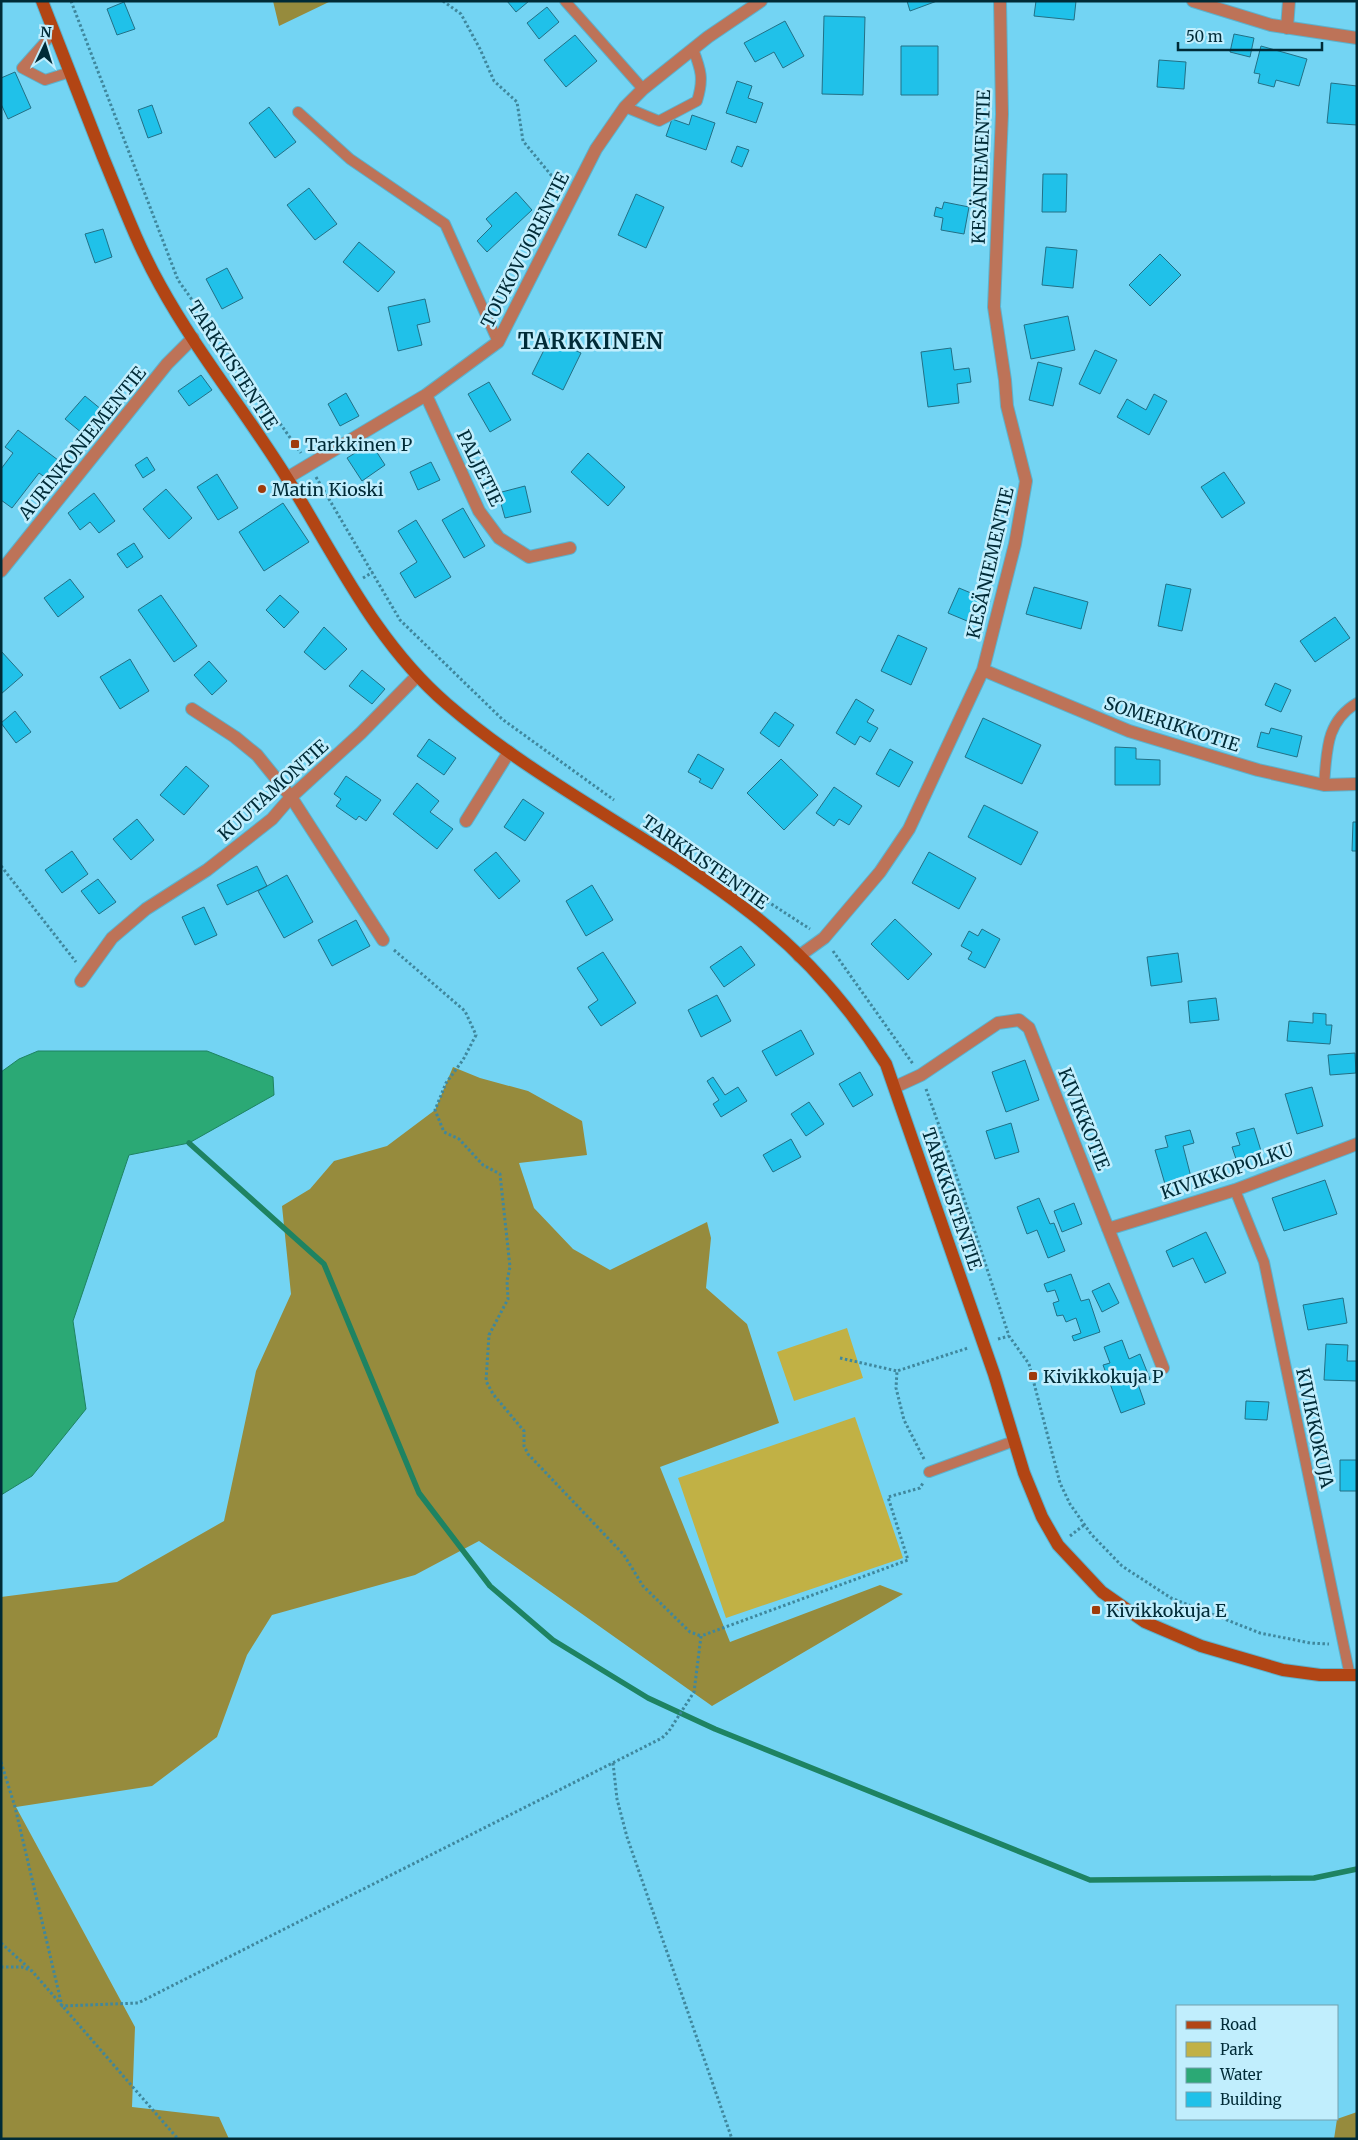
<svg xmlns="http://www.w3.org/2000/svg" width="1358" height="2140" viewBox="0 0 1358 2140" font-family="Merriweather,serif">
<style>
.green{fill:#c1b145}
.forest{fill:#968b3d}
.water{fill:#2ba975;stroke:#1e8362}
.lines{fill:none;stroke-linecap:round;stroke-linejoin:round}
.stream{stroke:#1e8362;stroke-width:5.5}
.building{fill:#20c1e9;stroke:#227086}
.lane-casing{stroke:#5cb2cd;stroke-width:12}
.street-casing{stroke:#5cb2cd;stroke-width:14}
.secondary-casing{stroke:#5cb2cd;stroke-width:14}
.path{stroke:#3f879d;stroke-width:3;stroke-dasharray:2.5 2.5;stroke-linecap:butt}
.lane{stroke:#bd7358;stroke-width:10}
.street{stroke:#bd7358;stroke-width:12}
.secondary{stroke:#b24514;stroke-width:12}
.poi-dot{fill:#9f3b0b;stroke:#c1eefd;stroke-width:2}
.labels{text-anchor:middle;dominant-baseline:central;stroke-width:5;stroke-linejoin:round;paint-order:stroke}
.street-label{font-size:18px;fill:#002b37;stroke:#c1eefd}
.poi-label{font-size:18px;fill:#002b37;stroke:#c1eefd;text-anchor:start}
.district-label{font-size:22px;font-weight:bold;letter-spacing:1px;fill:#002b37;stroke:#c1eefd}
</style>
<rect width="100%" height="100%" fill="#73d4f3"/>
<!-- green -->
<path class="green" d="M 847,1328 L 863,1378 L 794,1401 L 777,1352 Z
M 855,1417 L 903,1558 L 726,1618 L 678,1478 Z"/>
<!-- forest -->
<path class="forest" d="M 273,1 L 331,1 L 279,26 Z
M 453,1067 L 480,1078 L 528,1091 L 582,1121 L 587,1155 L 519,1163 L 534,1208 L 573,1249 L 610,1270 L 707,1222 L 711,1238 L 706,1288 L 747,1324 L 779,1423 L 660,1467 L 730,1642 L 880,1585 L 903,1594 L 712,1706 L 479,1541 L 415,1575 L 272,1615 L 247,1655 L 217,1737 L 152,1786 L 16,1807 L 135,2027 L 132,2107 L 219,2117 L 229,2139 L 1,2139 L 1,1597 L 117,1582 L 224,1521 L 256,1371 L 291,1294 L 282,1206 L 310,1189 L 334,1161 L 387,1146 L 435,1110 Z
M 1357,2112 L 1357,2139 L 1334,2139 L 1337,2119 Z"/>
<!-- water -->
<path class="water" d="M 38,1051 L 207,1051 L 273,1077 L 274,1095 L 189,1143 L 129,1155 L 73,1321 L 86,1409 L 32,1476 L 1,1495 L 1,1072 L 19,1059 Z"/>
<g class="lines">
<!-- stream -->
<path class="stream" d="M 189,1143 L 324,1264 L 419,1493 L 490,1586 L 553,1640 L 648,1698 L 715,1729 L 1090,1880 L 1314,1878 L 1357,1869"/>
</g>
<!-- building -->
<path class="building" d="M 507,1 L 529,1 L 516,12 Z
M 907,1 L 937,1 L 910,11 Z
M 1036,1 L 1076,1 L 1074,20 L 1034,16 Z
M 124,2 L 135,29 L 117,35 L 107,9 Z
M 547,7 L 559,22 L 539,39 L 527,23 Z
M 824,16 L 865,17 L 863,95 L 822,94 Z
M 785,21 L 804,56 L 783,68 L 774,52 L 755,62 L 744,43 Z
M 1234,34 L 1254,38 L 1250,57 L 1230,52 Z
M 575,35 L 597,61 L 566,87 L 544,60 Z
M 901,46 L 938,46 L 938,95 L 901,95 Z
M 1261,46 L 1307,59 L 1299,86 L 1276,80 L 1274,87 L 1258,83 L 1260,74 L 1254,73 Z
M 1159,60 L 1186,62 L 1184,89 L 1157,87 Z
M 15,72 L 31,108 L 8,119 L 1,104 L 1,78 Z
M 737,81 L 752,86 L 748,98 L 763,103 L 756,123 L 726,113 Z
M 1331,83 L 1357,86 L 1357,125 L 1327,123 Z
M 152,105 L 162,133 L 148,138 L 138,110 Z
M 269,107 L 296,142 L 275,158 L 249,123 Z
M 692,115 L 715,123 L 706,150 L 666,136 L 672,119 L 689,125 Z
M 737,146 L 749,150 L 742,167 L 731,162 Z
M 1043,174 L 1067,174 L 1066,212 L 1042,212 Z
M 309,188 L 337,224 L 315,240 L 287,205 Z
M 516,192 L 532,210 L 487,252 L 477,241 L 492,226 L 486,219 Z
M 636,194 L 664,207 L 646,248 L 618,235 Z
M 944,202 L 969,207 L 964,234 L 941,230 L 943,218 L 934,216 L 936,207 L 942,209 Z
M 103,229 L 112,257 L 95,263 L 85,234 Z
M 359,242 L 395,272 L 378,292 L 343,262 Z
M 1046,247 L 1077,250 L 1073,288 L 1042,285 Z
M 1160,254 L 1181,275 L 1150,306 L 1129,285 Z
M 227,268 L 243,298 L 222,309 L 206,279 Z
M 425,299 L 430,322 L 417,325 L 422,345 L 398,351 L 388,307 Z
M 1068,316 L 1075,350 L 1031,359 L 1024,325 Z
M 550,338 L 581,353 L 563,390 L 532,374 Z
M 951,348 L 954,370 L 969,368 L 971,382 L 957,384 L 959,403 L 928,407 L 921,352 Z
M 1095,350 L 1117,360 L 1100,394 L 1079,384 Z
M 1038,362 L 1062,368 L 1053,406 L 1029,400 Z
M 201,375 L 212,390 L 189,406 L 178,391 Z
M 489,382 L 511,420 L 490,432 L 468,394 Z
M 346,393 L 359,416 L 340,426 L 328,404 Z
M 1154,394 L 1167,401 L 1149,435 L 1117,417 L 1127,399 L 1146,410 Z
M 85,396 L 102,410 L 82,433 L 65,419 Z
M 18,430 L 70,469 L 57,486 L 39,473 L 12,508 L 1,500 L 1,469 L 13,453 L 5,447 Z
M 371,443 L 385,465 L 362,481 L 347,458 Z
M 588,453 L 625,487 L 608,506 L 571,472 Z
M 147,457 L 155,470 L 143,478 L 135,465 Z
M 431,462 L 440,480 L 418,490 L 410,472 Z
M 1224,472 L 1245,503 L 1222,518 L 1201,487 Z
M 217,474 L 238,508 L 218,520 L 197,487 Z
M 525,486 L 531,512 L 505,518 L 498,493 Z
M 166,489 L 192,518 L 169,539 L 143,509 Z
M 94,493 L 115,521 L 99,533 L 90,522 L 80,530 L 68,513 Z
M 283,503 L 309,542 L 264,571 L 239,532 Z
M 463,508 L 485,546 L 464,558 L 442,520 Z
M 416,520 L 451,577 L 415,598 L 400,573 L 417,562 L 398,531 Z
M 134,543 L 143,557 L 127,568 L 117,554 Z
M 70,579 L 84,597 L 58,617 L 44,598 Z
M 1166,584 L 1191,589 L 1182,631 L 1158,626 Z
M 1034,587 L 1088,602 L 1081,629 L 1026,614 Z
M 959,588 L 990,601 L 979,626 L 948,613 Z
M 161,595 L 197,646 L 174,662 L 138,610 Z
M 280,595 L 299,612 L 284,628 L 266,610 Z
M 1335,617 L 1350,638 L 1315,662 L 1300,641 Z
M 324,627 L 347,649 L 325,670 L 304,652 Z
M 898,635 L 927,648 L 911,685 L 881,671 Z
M 1,651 L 23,675 L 1,694 Z
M 130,659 L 149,691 L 120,709 L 100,677 Z
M 209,661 L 227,681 L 212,695 L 194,675 Z
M 362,670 L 385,689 L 372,704 L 349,686 Z
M 1275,683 L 1291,690 L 1281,712 L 1265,705 Z
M 856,699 L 874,710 L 867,722 L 878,728 L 870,742 L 860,736 L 855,745 L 836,733 Z
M 15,711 L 31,732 L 16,743 L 1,723 Z
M 775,712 L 794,725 L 779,747 L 760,733 Z
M 983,718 L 1041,745 L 1022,784 L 965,757 Z
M 1271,728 L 1302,736 L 1297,757 L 1257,747 L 1261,732 L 1269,734 Z
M 429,739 L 456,758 L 444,775 L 417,756 Z
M 1115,747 L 1136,748 L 1136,759 L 1160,760 L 1160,785 L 1115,785 Z
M 890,749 L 913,762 L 899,787 L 876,774 Z
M 698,754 L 724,769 L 712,789 L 699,782 L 701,779 L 688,772 Z
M 781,759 L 818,795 L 784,830 L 747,793 Z
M 186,766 L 209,786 L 184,815 L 160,795 Z
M 346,776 L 381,800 L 366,821 L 359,816 L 356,820 L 336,806 L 341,799 L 334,794 Z
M 417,783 L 439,801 L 430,812 L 453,829 L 437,849 L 393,814 Z
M 834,787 L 862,806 L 849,825 L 839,819 L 834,826 L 816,813 Z
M 523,799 L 544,813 L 525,841 L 504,827 Z
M 984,805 L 1038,832 L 1021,865 L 968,837 Z
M 137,819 L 154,840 L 131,860 L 113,839 Z
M 1353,822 L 1357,822 L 1357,851 L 1352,851 Z
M 72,851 L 88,874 L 62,893 L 45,870 Z
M 496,852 L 520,881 L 499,899 L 474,870 Z
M 929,852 L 976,878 L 959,909 L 912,883 Z
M 257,866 L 267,886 L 227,905 L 217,885 Z
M 287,875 L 313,922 L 284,938 L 258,891 Z
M 98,879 L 116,902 L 99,914 L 81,891 Z
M 592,885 L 613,920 L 586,936 L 566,901 Z
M 204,907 L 217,935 L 195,945 L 182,917 Z
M 895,919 L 932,954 L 908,980 L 871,944 Z
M 356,920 L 370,946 L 332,966 L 318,940 Z
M 982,929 L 1000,939 L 985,968 L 968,959 L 972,952 L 961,946 L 969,931 L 978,936 Z
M 741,946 L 755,965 L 724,987 L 710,967 Z
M 603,952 L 636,1003 L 601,1026 L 588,1007 L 598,1000 L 577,968 Z
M 1178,953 L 1182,982 L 1151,986 L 1147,957 Z
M 717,995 L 731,1021 L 701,1037 L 688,1010 Z
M 1216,998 L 1219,1020 L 1190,1023 L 1188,1001 Z
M 1313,1013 L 1326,1014 L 1326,1025 L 1332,1025 L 1330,1044 L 1287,1041 L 1289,1021 L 1313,1023 Z
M 801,1030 L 814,1054 L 776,1076 L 762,1051 Z
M 1355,1053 L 1356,1073 L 1330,1075 L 1328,1055 Z
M 1025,1060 L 1039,1100 L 1006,1112 L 992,1072 Z
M 860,1072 L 873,1095 L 853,1107 L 839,1084 Z
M 713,1077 L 725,1095 L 738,1087 L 747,1101 L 721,1117 L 713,1104 L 719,1100 L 707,1081 Z
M 1312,1087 L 1323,1126 L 1297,1134 L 1285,1094 Z
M 809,1102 L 824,1124 L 806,1136 L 791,1114 Z
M 1011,1123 L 1019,1152 L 995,1159 L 986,1131 Z
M 1254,1128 L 1262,1154 L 1237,1162 L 1232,1147 L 1240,1145 L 1236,1133 Z
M 1190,1130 L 1194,1143 L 1183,1146 L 1191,1177 L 1165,1184 L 1155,1150 L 1168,1147 L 1165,1136 Z
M 791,1139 L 801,1157 L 773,1172 L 763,1155 Z
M 1325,1180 L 1337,1214 L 1284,1231 L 1272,1198 Z
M 1039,1198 L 1050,1224 L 1054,1223 L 1065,1251 L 1048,1258 L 1037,1230 L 1027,1234 L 1017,1207 Z
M 1074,1203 L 1082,1224 L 1062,1232 L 1054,1211 Z
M 1206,1232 L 1226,1273 L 1205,1283 L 1193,1258 L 1173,1267 L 1166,1251 Z
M 1071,1274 L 1081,1301 L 1089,1299 L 1100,1332 L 1074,1341 L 1072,1336 L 1081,1333 L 1076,1318 L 1066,1322 L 1063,1315 L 1057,1316 L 1053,1303 L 1059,1301 L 1055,1290 L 1047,1292 L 1044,1284 Z
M 1109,1283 L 1119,1303 L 1102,1312 L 1092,1291 Z
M 1343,1298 L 1347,1323 L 1308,1330 L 1303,1305 Z
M 1122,1340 L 1129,1359 L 1140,1354 L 1150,1379 L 1138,1384 L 1145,1404 L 1121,1413 L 1103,1365 L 1110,1363 L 1104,1347 Z
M 1326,1344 L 1348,1345 L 1347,1361 L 1357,1361 L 1357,1381 L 1324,1380 Z
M 1246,1401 L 1269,1402 L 1267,1420 L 1245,1419 Z
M 1340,1460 L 1357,1460 L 1357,1491 L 1340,1491 Z"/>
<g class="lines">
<!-- lane casing -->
<g class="lane-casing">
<path id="lane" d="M 565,1 L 643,89
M 54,32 L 22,68 L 45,80 L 70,72
M 625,107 L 659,121 L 697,101 C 704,79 701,70 693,49
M 298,112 L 350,159 L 445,224 L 498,342
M 1324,785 C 1327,752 1325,722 1357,703
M 1235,1190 L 1264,1262 L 1350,1676
M 929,1472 L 1014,1441"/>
</g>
<!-- street casing -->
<g class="street-casing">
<path id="street" d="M 1193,1 L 1271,25 L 1357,38
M 1287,28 L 1289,1
M 426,395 L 479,511 L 499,538 L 529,557 L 570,548
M 287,478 L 426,395 L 498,342 L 596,149 L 625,107 L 643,89 L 708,37 L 761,1
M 1,571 L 167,364 L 193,338
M 983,670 L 1129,731 L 1218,758 L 1258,770 L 1324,785 L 1357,784
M 192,709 L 235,737 L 257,755 L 291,797 L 383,940
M 466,821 L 509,752
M 799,956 L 824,938 L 880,872 L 909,829 L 983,670 L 1015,544 L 1026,481 L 1007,406 L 1005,380 L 994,307 L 1002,114 L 1000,1
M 81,981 L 112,938 L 146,909 L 207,870 L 272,819 L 291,797 L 361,733 L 417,676
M 895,1087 L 921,1075 L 998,1023 L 1019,1020 L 1029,1028 L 1163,1368
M 1108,1229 L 1235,1190 L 1357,1144"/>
</g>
<!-- secondary casing -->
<g class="secondary-casing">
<path id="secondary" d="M 42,1 C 62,53 83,105 103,157 C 121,200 137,244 160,285 C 198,354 249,416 290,483 C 338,561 377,644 447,704 C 541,785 655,838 752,914 C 806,956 850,1007 886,1064 L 994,1374 L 1024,1473 L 1042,1517 L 1058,1545 L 1102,1592 L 1145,1622 L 1201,1646 L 1283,1670 L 1320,1675 L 1357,1675"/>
</g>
<!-- path -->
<path class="path" d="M 71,1 L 178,280 L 301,453
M 443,1 L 461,14 L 480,49 L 494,81 L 517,102 L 523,141 L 551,175 L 563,180
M 316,477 L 400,620 L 502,719 L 614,800
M 363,578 L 373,572
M 1,866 L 76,962
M 742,885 L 810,929
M 394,950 L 465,1011 L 476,1035 L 463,1060 L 446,1083 L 435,1110 L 444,1132 L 459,1139 L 483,1165 L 500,1174 L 510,1267 L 507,1281 L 508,1299 L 489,1335 L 486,1381 L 493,1394 L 524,1431 L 524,1446 L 528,1454 L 624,1555 L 643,1586 L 690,1632 L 701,1636
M 833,951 L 913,1064
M 926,1089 L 952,1162 L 1009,1336 L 1029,1364 L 1060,1483 L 1070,1504 L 1091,1534 L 1122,1566 L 1171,1598 L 1260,1633 L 1310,1643 L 1329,1644
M 998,1339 L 1009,1336
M 840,1358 L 897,1371
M 924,1459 L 904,1420 L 896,1388 L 897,1371 L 968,1348
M 1070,1536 L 1084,1525
M 1,1762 L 15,1807 L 62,2006 L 138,2003 L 662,1738 L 669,1731 L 694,1692 L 701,1636 L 908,1560 L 888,1497 L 920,1488 L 923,1483
M 613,1763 L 617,1799 L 627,1837 L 732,2139
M 1,1943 L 30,1969
M 1,1967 L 22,1967 L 32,1971 L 178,2139"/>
<!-- lane -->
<use href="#lane" class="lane"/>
<!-- street -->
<use href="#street" class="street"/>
<!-- secondary -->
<use href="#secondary" class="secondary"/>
</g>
<!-- markers -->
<g class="poi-dot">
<rect x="290" y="439" width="10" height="10" rx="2.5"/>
<circle cx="262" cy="489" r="5"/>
<rect x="1028" y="1371" width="10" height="10" rx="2.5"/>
<rect x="1091" y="1605" width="10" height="10" rx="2.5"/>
</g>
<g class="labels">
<!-- street labels -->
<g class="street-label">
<text transform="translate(981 167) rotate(-88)">KESÄNIEMENTIE</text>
<text transform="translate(525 250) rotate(-63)">TOUKOVUORENTIE</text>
<text transform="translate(233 365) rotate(57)">TARKKISTENTIE</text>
<text transform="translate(82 443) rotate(-51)">AURINKONIEMENTIE</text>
<text transform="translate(480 468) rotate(64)">PALJETIE</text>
<text transform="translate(990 563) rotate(-77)">KESÄNIEMENTIE</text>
<text transform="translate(1172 724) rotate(18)">SOMERIKKOTIE</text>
<text transform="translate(273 790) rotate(-42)">KUUTAMONTIE</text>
<text transform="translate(705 862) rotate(35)">TARKKISTENTIE</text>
<text transform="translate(1084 1119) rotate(68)">KIVIKKOTIE</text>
<text transform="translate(1227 1171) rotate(-19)">KIVIKKOPOLKU</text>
<text transform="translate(952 1199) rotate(71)">TARKKISTENTIE</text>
<text transform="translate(1315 1428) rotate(78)">KIVIKKOKUJA</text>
</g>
<!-- poi labels -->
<g class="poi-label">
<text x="305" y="444">Tarkkinen P</text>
<text x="272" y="489">Matin Kioski</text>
<text x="1043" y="1376">Kivikkokuja P</text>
<text x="1106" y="1610">Kivikkokuja E</text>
</g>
<!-- district labels -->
<g class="district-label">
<text x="591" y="341">TARKKINEN</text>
</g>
</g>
<!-- border -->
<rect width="1358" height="2140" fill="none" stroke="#002b37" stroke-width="5"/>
<!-- legend -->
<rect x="1176" y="2005" width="162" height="115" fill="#c1eefd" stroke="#74a0ae"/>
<rect x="1186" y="2021" width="25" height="8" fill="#b24514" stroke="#74a0ae"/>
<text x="1220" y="2030" font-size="15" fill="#002b37">Road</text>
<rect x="1186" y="2042" width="25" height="15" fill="#c1b145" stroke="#74a0ae"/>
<text x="1220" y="2055" font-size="15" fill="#002b37">Park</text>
<rect x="1186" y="2068" width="25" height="15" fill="#2ba975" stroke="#74a0ae"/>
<text x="1220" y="2080" font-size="15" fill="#002b37">Water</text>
<rect x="1186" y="2092" width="25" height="15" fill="#20c1e9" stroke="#74a0ae"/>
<text x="1220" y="2105" font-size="15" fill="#002b37">Building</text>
<!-- north arrow -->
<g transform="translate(45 45) rotate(4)" stroke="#c1eefd" stroke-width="4" paint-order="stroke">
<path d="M0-4L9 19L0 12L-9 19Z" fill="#002b37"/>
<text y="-8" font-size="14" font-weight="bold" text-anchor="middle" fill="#002b37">N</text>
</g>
<!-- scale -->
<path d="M1178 42v8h144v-8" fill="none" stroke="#002b37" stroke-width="2.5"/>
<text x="1186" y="42" font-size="15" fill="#002b37" stroke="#c1eefd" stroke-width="4" paint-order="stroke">50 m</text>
</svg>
